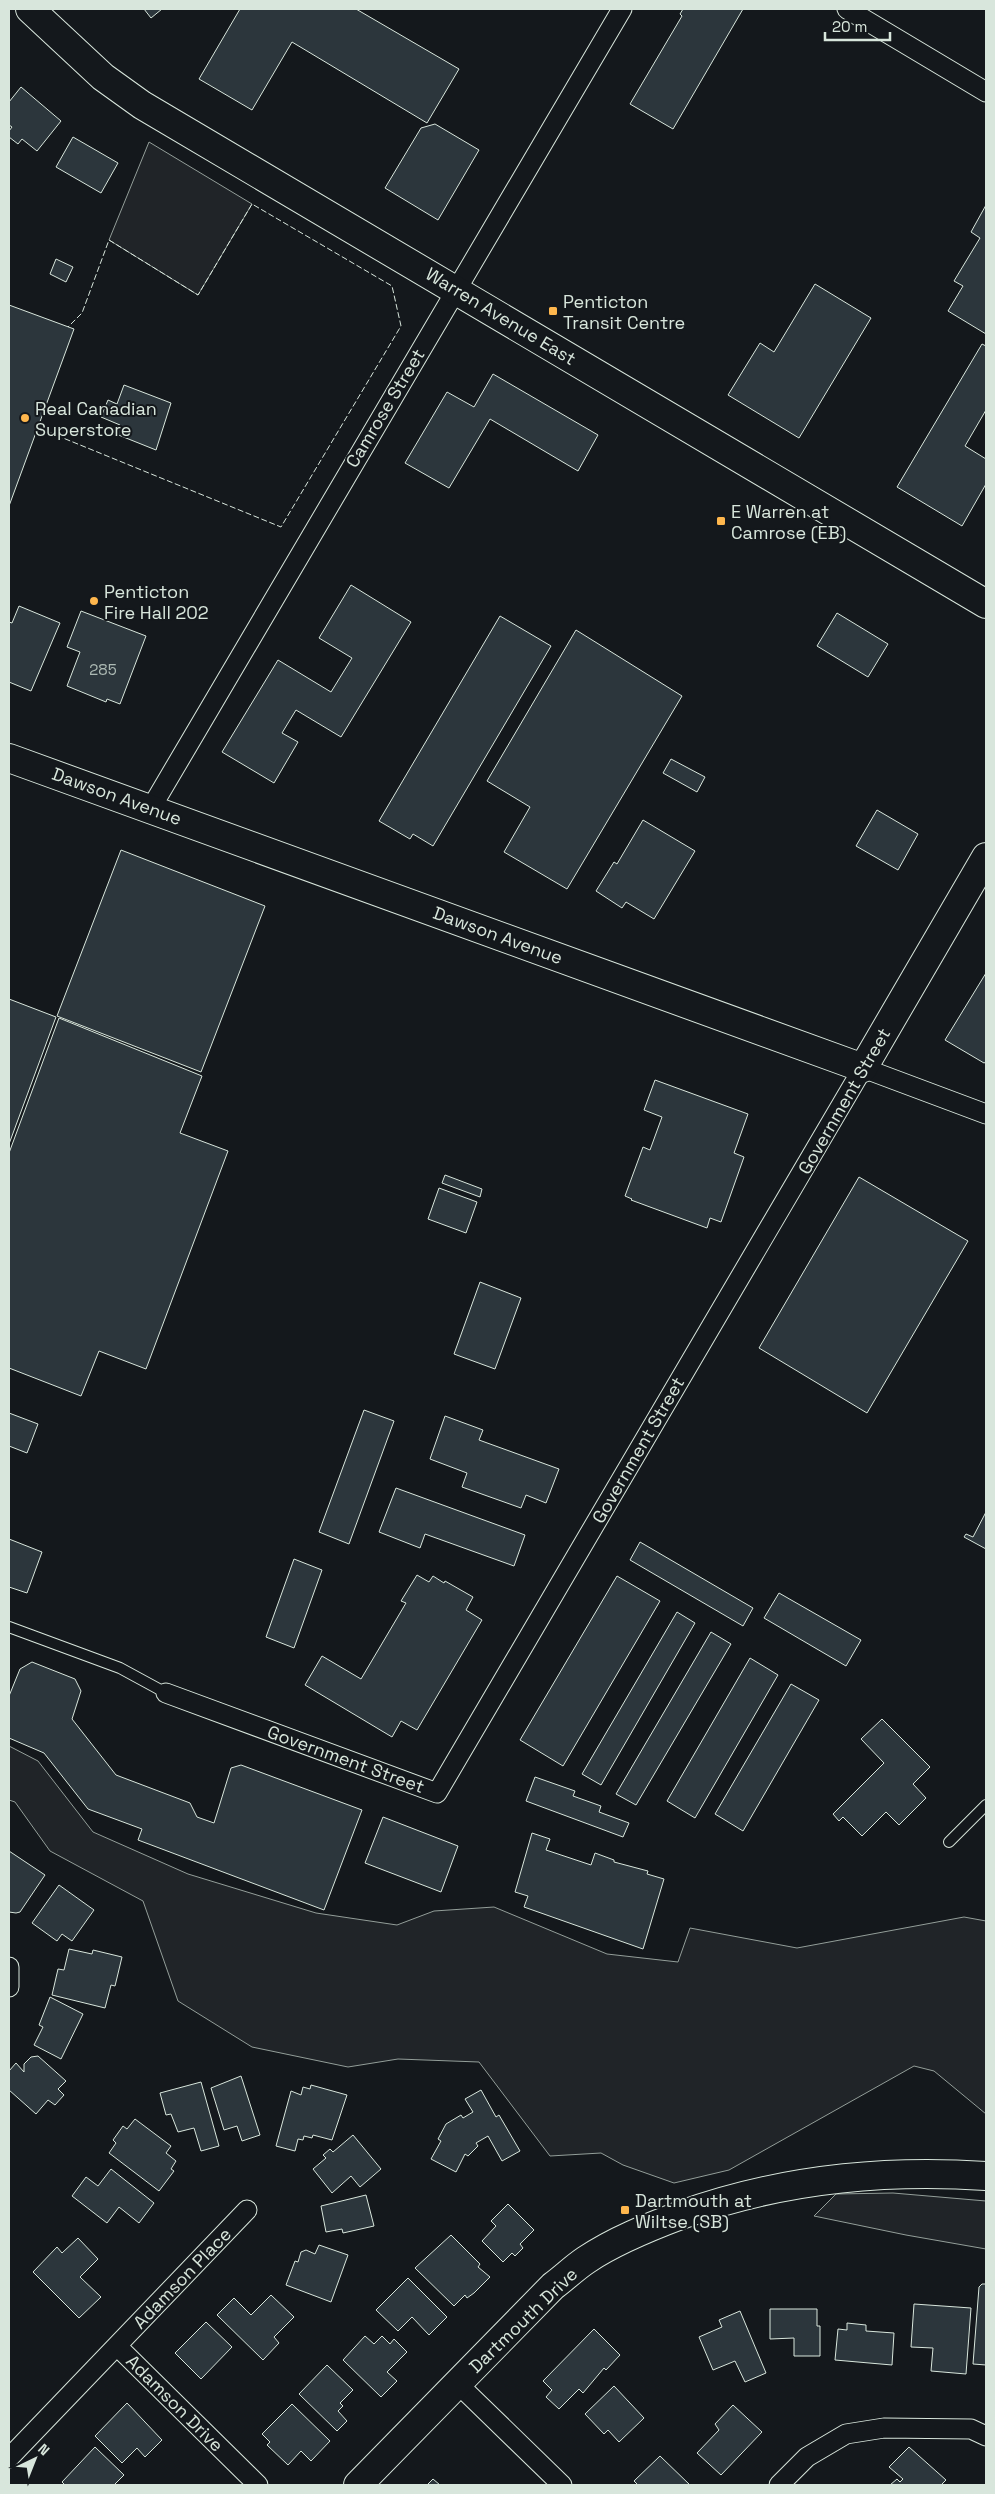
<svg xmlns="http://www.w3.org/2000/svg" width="995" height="2494" viewBox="0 0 995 2494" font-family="'Space Grotesk',sans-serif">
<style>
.green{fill:#202428;stroke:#939e99}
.building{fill:#2c363c;stroke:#d8e6dc}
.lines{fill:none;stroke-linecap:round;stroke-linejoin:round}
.lane-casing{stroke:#d8e6dc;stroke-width:12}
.street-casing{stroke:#d8e6dc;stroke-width:21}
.secondary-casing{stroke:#d8e6dc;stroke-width:30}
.lane{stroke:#14181c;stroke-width:10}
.street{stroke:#14181c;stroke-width:19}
.secondary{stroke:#14181c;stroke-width:28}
.fence{stroke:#d8e6dc;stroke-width:1;stroke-dasharray:6 2.5;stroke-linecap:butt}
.poi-dot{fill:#ffb74d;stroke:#14181c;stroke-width:2}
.labels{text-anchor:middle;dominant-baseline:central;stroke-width:4;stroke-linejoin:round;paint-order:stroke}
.number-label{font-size:15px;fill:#adbab4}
.poi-label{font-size:18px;fill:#d8e6dc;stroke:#14181c;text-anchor:start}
.street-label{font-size:18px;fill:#d8e6dc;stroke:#14181c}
</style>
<rect width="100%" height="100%" fill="#14181c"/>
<!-- green -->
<path class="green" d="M 149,142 L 252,204 L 198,295 L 109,240 Z
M 9,1746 L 38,1761 L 93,1832 L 188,1874 L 316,1913 L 397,1925 L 434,1911 L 494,1907 L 607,1954 L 678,1962 L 690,1928 L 797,1948 L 964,1917 L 986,1921 L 986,2114 L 934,2071 L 914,2066 L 729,2170 L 674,2183 L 623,2165 L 601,2153 L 550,2156 L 479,2062 L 398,2059 L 348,2067 L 252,2047 L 178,2001 L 143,1901 L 50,1851 L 15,1802 L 9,1800 Z
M 893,2193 L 986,2201 L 986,2249 L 906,2235 L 814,2216 L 836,2194 Z"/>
<!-- building -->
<path class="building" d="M 144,9 L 162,9 L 151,18 Z
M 240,9 L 356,9 L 459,69 L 427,123 L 292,42 L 252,110 L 199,79 Z
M 683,9 L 743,9 L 673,129 L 630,104 L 682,16 L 680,14 Z
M 21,87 L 61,121 L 37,151 L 22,139 L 18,144 L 9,137 L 9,131 L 12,127 L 9,125 L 9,102 Z
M 435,124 L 479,150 L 438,220 L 385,188 L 421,128 Z
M 73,137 L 118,163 L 101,193 L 56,167 Z
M 986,205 L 986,334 L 948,311 L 963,286 L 954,281 L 980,238 L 971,232 Z
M 56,259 L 73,267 L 66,282 L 50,274 Z
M 815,284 L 871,318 L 799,438 L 728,395 L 760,343 L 774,352 Z
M 9,305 L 74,329 L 9,506 Z
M 982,344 L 986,346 L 986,410 L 965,446 L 986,459 L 986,484 L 962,526 L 897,487 Z
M 493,374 L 598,435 L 578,471 L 490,419 L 449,488 L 405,463 L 447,392 L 474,407 Z
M 124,385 L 171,403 L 156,450 L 116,434 L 120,425 L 101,417 L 108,400 L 117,404 Z
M 351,585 L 411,622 L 341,737 L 296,710 L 282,733 L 298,742 L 274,783 L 222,752 L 278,660 L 331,692 L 352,658 L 319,638 Z
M 19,606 L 60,623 L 31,691 L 9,682 L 9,622 L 12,623 Z
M 81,611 L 146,636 L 120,704 L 107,699 L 106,702 L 67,686 L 80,652 L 67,647 Z
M 837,613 L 888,644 L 868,677 L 817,646 Z
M 500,616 L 551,646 L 433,846 L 413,834 L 410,839 L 379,821 Z
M 576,630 L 682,696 L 567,889 L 504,852 L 530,807 L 487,781 Z
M 671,759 L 705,777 L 697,792 L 663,773 Z
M 877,810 L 918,834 L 898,870 L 856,846 Z
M 643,820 L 695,851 L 654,919 L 626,902 L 622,908 L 596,891 L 614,862 L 617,864 Z
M 121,850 L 265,906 L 201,1072 L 57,1016 Z
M 986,973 L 986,1062 L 984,1063 L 945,1040 Z
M 9,999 L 56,1017 L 9,1144 Z
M 59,1018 L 202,1076 L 180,1133 L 228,1151 L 146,1369 L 99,1351 L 81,1396 L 9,1368 L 9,1153 Z
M 655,1080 L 748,1114 L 734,1153 L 744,1157 L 721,1222 L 710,1218 L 707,1228 L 631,1200 L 632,1199 L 625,1196 L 643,1147 L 650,1150 L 662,1117 L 644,1110 Z
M 445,1175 L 482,1189 L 480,1197 L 442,1183 Z
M 859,1177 L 968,1241 L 867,1413 L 759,1348 Z
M 439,1188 L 477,1202 L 466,1233 L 428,1219 Z
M 480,1282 L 521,1298 L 495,1369 L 454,1354 Z
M 364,1410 L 394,1421 L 349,1544 L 319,1532 Z
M 9,1413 L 38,1424 L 27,1453 L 9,1446 Z
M 445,1416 L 483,1430 L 479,1440 L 559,1469 L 546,1503 L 526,1495 L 521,1508 L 462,1487 L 467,1473 L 430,1459 Z
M 396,1488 L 525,1535 L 514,1566 L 425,1534 L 420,1548 L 379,1532 Z
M 986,1512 L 986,1549 L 964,1537 L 966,1534 L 973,1537 Z
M 9,1539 L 42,1552 L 27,1593 L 9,1587 Z
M 640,1542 L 753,1608 L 743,1626 L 630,1560 Z
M 294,1559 L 322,1570 L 294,1648 L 266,1637 Z
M 417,1575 L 429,1582 L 433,1576 L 444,1583 L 445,1581 L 473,1597 L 466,1610 L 482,1620 L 417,1730 L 401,1721 L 392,1737 L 305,1685 L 322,1656 L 361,1679 L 406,1603 L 401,1601 Z
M 617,1576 L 660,1601 L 563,1766 L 520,1740 Z
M 779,1593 L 861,1640 L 846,1666 L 764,1618 Z
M 677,1612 L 695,1623 L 601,1785 L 582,1774 Z
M 711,1632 L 731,1644 L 636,1805 L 616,1794 Z
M 750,1658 L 778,1675 L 695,1818 L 667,1801 Z
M 32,1662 L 75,1679 L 81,1691 L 72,1719 L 116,1775 L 190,1803 L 197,1817 L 214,1823 L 231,1768 L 241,1765 L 362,1810 L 324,1910 L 138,1840 L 142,1829 L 88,1809 L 44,1753 L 9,1738 L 9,1696 L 20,1669 Z
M 791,1684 L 819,1700 L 743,1831 L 715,1814 Z
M 882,1719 L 930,1767 L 913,1784 L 926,1798 L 899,1825 L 886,1812 L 862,1836 L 843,1817 L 839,1821 L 833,1814 L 884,1763 L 861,1739 Z
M 535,1777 L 575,1791 L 573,1796 L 601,1806 L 599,1812 L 629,1823 L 623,1837 L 526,1801 Z
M 383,1817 L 458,1846 L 441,1892 L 365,1863 Z
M 532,1833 L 550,1839 L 546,1850 L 591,1865 L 595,1853 L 614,1860 L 614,1862 L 648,1871 L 647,1874 L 664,1879 L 643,1949 L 524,1907 L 528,1896 L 515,1892 Z
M 9,1851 L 45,1875 L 20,1912 L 16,1913 L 9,1912 Z
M 59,1885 L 94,1910 L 72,1941 L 62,1934 L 57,1941 L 32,1923 Z
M 69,1949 L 92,1954 L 93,1950 L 122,1957 L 115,1986 L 111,1985 L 105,2008 L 52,1995 L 58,1969 L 64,1970 Z
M 50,1997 L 83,2014 L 61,2059 L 34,2045 L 43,2027 L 39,2025 Z
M 38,2056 L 66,2081 L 58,2089 L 64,2095 L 55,2105 L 48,2100 L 36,2114 L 9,2090 L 9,2071 L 16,2063 L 24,2072 L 24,2064 L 31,2057 Z
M 241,2076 L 260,2135 L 242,2141 L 237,2126 L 224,2130 L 211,2088 Z
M 201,2082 L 219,2146 L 201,2151 L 194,2128 L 178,2132 L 171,2114 L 166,2115 L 160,2093 Z
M 311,2085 L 347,2095 L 332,2140 L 313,2135 L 312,2138 L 304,2136 L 303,2140 L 298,2139 L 295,2151 L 276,2146 L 291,2091 L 301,2095 L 303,2087 L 310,2089 Z
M 481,2090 L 496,2117 L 499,2115 L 520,2151 L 502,2161 L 488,2136 L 476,2143 L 478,2146 L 468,2156 L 465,2154 L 456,2172 L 431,2159 L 441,2141 L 438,2139 L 446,2124 L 461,2115 L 463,2118 L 473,2112 L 465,2099 Z
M 135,2119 L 171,2146 L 166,2153 L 176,2161 L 171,2169 L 174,2171 L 159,2191 L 109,2153 L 116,2143 L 113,2140 L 123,2126 L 127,2129 Z
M 353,2135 L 381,2169 L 360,2187 L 351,2176 L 332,2193 L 313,2169 L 326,2158 L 323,2155 L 330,2149 L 333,2152 Z
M 111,2169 L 154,2203 L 139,2223 L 119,2207 L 107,2223 L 72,2196 L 86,2177 L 98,2186 Z
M 366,2195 L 374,2226 L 343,2233 L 342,2229 L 326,2232 L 321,2206 Z
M 508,2204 L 534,2230 L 520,2244 L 523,2248 L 515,2256 L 512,2253 L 503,2262 L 482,2241 L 496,2226 L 491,2221 Z
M 451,2235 L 480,2264 L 478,2267 L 490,2277 L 474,2293 L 467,2298 L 465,2295 L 454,2306 L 415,2268 Z
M 78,2238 L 98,2259 L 80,2277 L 101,2297 L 79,2318 L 33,2272 L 57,2247 L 62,2253 Z
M 319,2245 L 348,2255 L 331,2302 L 286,2285 L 295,2261 L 298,2262 L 301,2252 L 306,2250 L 315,2254 Z
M 408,2278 L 447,2317 L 429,2335 L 412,2317 L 398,2331 L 376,2310 Z
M 982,2284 L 986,2284 L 986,2365 L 973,2364 L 979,2287 Z
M 271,2295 L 294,2317 L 274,2337 L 279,2343 L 263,2360 L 217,2315 L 234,2298 L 251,2315 Z
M 914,2304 L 971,2308 L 966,2374 L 931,2371 L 933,2348 L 911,2347 Z
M 770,2309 L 817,2309 L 817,2326 L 820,2326 L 820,2356 L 794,2356 L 794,2338 L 770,2339 Z
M 740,2311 L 766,2373 L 745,2382 L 735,2361 L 713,2370 L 699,2337 L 722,2327 L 719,2320 Z
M 206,2322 L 232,2347 L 201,2379 L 175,2353 Z
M 847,2323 L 866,2325 L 866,2331 L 894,2333 L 892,2365 L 835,2360 L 838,2329 L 847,2330 Z
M 594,2329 L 620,2355 L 606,2370 L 604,2368 L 583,2393 L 579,2389 L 559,2409 L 546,2397 L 552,2390 L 543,2381 Z
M 365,2336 L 374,2344 L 382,2336 L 390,2344 L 394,2339 L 407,2352 L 387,2372 L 397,2381 L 381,2397 L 343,2360 Z
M 327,2365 L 353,2390 L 340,2403 L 343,2406 L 338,2411 L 347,2421 L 337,2431 L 299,2394 Z
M 614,2386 L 644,2418 L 619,2442 L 608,2430 L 604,2434 L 585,2414 Z
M 127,2403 L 162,2440 L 145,2457 L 137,2448 L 122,2463 L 95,2436 Z
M 292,2404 L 330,2441 L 311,2461 L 301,2451 L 288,2465 L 267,2445 L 270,2442 L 262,2434 Z
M 733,2405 L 762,2432 L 721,2475 L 697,2453 L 719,2430 L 715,2424 Z
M 95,2447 L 124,2475 L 114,2485 L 65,2485 L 62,2482 Z
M 909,2447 L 946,2480 L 941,2485 L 890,2485 L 897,2479 L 900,2482 L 903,2479 L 889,2467 Z
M 660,2456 L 690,2485 L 638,2485 L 634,2481 Z
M 433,2479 L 440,2485 L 427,2485 Z"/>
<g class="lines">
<!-- lane casing -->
<g class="lane-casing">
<path id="lane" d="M 9,1627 L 120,1668 L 166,1693
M 949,1842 L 986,1805"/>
</g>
<!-- street casing -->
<g class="street-casing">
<path id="street" d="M 847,9 L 986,92
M 151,808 L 622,9
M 166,1693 L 437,1793 L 863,1068 L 986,1114
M 9,1967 L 9,1987
M 117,2346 L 258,2485
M 458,2384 L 562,2485
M 9,2458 L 247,2210
M 779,2485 L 807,2457 L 846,2434 L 884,2428 L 971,2429 L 986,2436"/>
</g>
<!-- secondary casing -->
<g class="secondary-casing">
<path id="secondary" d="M 30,9 L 103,77 L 142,105 L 986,604
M 9,758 L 863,1068 L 986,857
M 358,2485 L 553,2286 C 564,2278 574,2268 586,2260 C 614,2241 649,2227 681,2215 C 781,2179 881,2169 986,2176"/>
</g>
<!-- lane -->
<use href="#lane" class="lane"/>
<!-- street -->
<use href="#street" class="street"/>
<!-- secondary -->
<use href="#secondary" class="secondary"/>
<!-- fence -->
<path class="fence" d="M 41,429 L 281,527 L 401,326 L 392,286 L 252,204 L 198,295 L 109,240 L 82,313 L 68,327"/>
</g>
<!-- markers -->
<g class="poi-dot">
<rect x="548" y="306" width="10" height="10" rx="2.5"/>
<circle cx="25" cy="418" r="5"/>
<rect x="716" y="516" width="10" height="10" rx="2.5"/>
<circle cx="94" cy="601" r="5"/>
<rect x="620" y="2205" width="10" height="10" rx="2.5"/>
</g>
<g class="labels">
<!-- number labels -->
<g class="number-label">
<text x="103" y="669">285</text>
</g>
<!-- poi labels -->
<g class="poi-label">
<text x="563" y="301">Penticton<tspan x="563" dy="21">Transit Centre</tspan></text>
<text x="35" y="408">Real Canadian<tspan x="35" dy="21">Superstore</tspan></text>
<text x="731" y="511">E Warren at<tspan x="731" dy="21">Camrose (EB)</tspan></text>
<text x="104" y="591">Penticton<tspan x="104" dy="21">Fire Hall 202</tspan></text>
<text x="635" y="2200">Dartmouth at<tspan x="635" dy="21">Wiltse (SB)</tspan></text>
</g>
<!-- street labels -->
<g class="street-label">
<text transform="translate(501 316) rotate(31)">Warren Avenue East</text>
<text transform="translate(385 408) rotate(-59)">Camrose Street</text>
<text transform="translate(117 796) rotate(20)">Dawson Avenue</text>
<text transform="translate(498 935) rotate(20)">Dawson Avenue</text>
<text transform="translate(844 1101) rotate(-60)">Government Street</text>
<text transform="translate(638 1450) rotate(-60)">Government Street</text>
<text transform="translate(346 1759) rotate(20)">Government Street</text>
<text transform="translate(182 2278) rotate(-46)">Adamson Place</text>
<text transform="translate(523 2320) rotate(-44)">Dartmouth Drive</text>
<text transform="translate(175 2403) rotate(45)">Adamson Drive</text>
</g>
</g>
<!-- border -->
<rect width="995" height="2494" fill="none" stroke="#d8e6dc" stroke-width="20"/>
<!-- north arrow -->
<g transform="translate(35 2459) rotate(43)" stroke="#14181c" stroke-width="4" paint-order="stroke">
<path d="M0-4L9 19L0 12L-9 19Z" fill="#d8e6dc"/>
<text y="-8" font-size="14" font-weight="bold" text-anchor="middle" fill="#d8e6dc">N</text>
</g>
<!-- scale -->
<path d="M825 32v8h65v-8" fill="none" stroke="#d8e6dc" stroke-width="2.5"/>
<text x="832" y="32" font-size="15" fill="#d8e6dc" stroke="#14181c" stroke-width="4" paint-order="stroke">20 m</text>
</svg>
